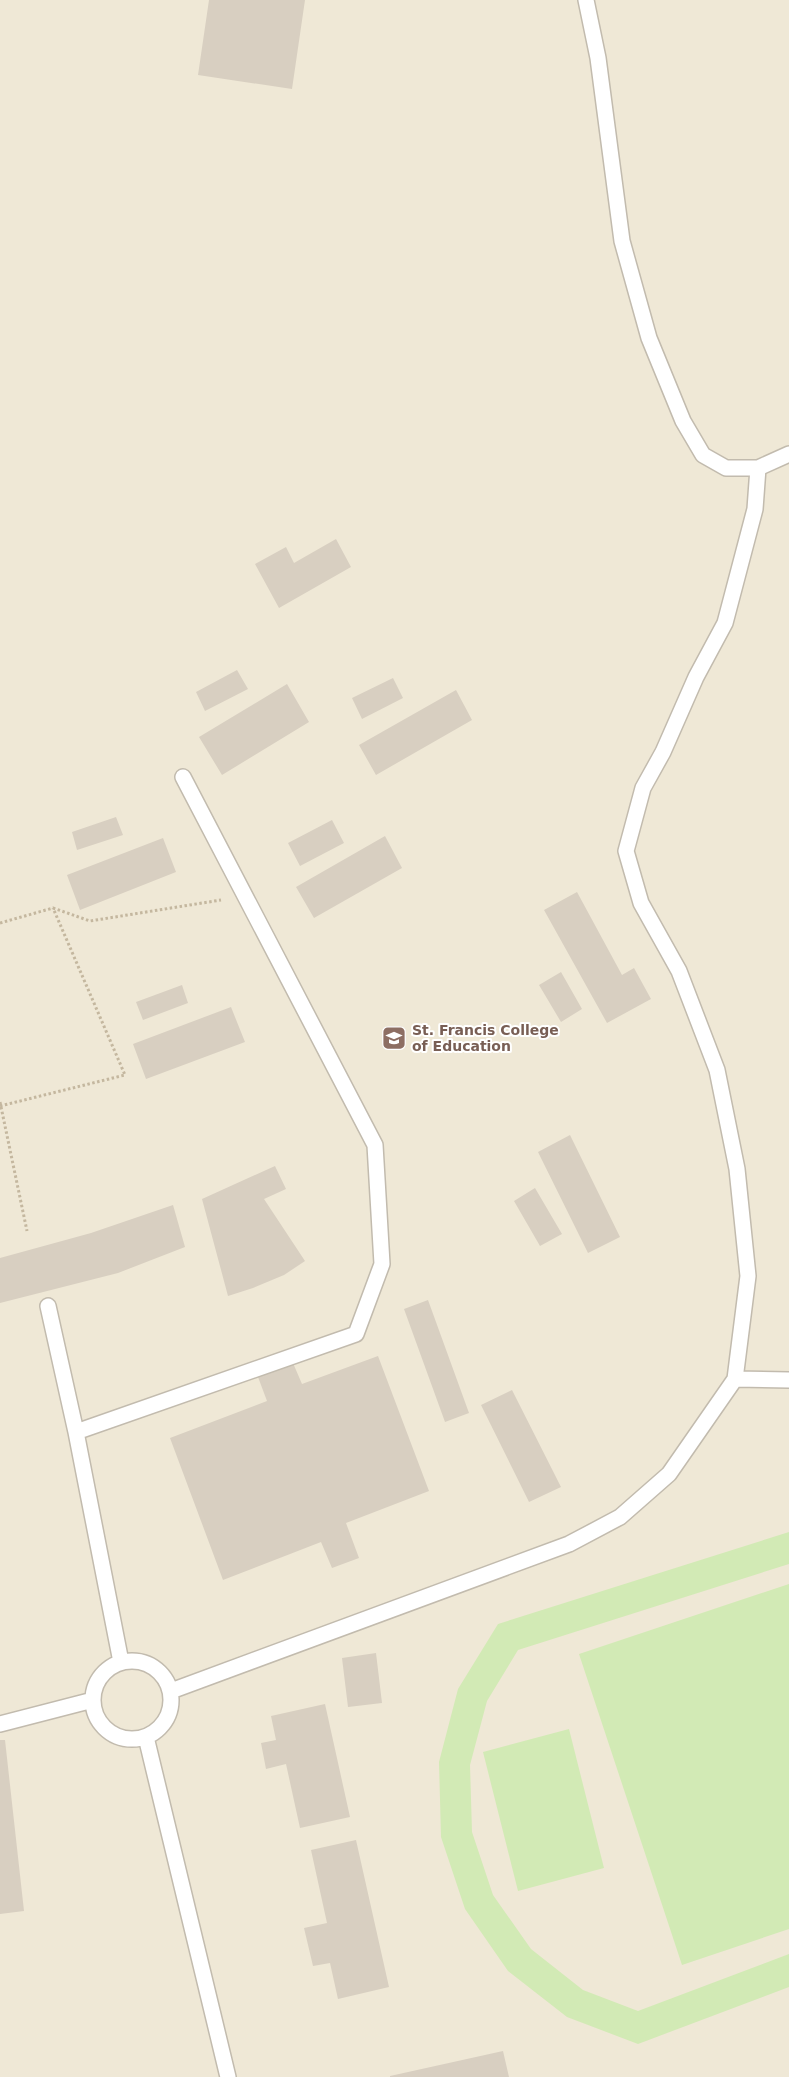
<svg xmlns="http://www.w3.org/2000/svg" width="789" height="2077" viewBox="0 0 789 2077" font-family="'DejaVu Sans',sans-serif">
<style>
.education{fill:#efe8d6}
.green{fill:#d2eab5}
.building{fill:#d8cfc1}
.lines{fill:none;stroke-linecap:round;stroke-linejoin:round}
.service-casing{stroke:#c2bbae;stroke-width:18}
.path{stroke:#c4b79f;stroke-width:3;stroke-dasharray:2.5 2.5;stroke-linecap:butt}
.service{stroke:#fff;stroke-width:15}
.labels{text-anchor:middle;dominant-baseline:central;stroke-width:4;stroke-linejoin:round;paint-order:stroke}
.education-label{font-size:14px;font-weight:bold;fill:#785e54;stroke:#fff;text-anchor:start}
</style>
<rect width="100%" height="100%" fill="#f6f3ec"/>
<!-- education -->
<path class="education" d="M 0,0 L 789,0 L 789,2077 L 0,2077 Z"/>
<!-- green -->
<path class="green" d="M 789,1532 L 789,1564 L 518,1650 L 487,1701 L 470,1765 L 472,1832 L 493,1895 L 531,1949 L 583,1990 L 638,2011 L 789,1954 L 789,1987 L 638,2044 L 567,2017 L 508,1971 L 465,1909 L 441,1837 L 439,1762 L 458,1689 L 498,1624 Z
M 789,1584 L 789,1929 L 682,1965 L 579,1654 Z
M 569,1729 L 604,1868 L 518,1891 L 483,1752 Z"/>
<!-- building -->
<path class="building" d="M 209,0 L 305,0 L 292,89 L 198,75 Z
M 336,539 L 351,567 L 279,608 L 255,564 L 286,547 L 294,563 Z
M 237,670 L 248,689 L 205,711 L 196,692 Z
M 393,678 L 403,698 L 362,719 L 352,698 Z
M 287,684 L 309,722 L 222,775 L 199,737 Z
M 456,690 L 472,720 L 376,775 L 359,745 Z
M 116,817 L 123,835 L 77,850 L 72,832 Z
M 332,820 L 344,843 L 300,866 L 288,843 Z
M 385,836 L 402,868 L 314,918 L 296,887 Z
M 163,838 L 176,872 L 80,910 L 67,875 Z
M 577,892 L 622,975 L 634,968 L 651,999 L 607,1023 L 544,910 Z
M 561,972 L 582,1009 L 561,1022 L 539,985 Z
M 182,985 L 188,1003 L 143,1020 L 136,1002 Z
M 231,1007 L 245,1042 L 146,1079 L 133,1044 Z
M 570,1135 L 620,1237 L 588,1253 L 538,1152 Z
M 275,1166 L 286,1189 L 264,1199 L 305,1261 L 284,1275 L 253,1288 L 228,1296 L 202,1199 Z
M 535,1188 L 562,1234 L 540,1246 L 514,1201 Z
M 173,1205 L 185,1247 L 118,1273 L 0,1303 L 0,1258 L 91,1233 Z
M 428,1300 L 469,1413 L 445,1422 L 404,1309 Z
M 378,1356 L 429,1491 L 346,1523 L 359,1558 L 332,1568 L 321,1542 L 223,1580 L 170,1438 L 267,1401 L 258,1377 L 293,1363 L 302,1384 Z
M 512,1390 L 561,1487 L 529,1502 L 481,1405 Z
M 376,1653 L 382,1703 L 348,1707 L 342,1658 Z
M 325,1704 L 350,1817 L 300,1828 L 286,1764 L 266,1769 L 261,1743 L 276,1740 L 271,1716 Z
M 0,1740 L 5,1740 L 24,1911 L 0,1914 Z
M 356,1840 L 389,1987 L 338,1999 L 330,1963 L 313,1966 L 304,1928 L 327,1923 L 311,1850 Z
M 503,2051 L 509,2077 L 390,2077 L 390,2076 Z"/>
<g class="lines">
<!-- service casing -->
<g class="service-casing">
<path id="service" d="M 586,0 L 598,58 L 622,241 L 649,338 L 683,421 L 703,455 L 726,468 L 758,468
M 48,1306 L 76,1432
M 735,1379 L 789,1380
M93 1700a39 39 0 1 1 78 0a39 39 0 1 1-78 0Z
M 121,1662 L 76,1432 L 356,1334 L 382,1264 L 375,1145 L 183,777
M 171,1691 L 569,1544 L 620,1517 L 669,1474 L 735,1379 L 748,1276 L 737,1169 L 717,1070 L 679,971 L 641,903 L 626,851 L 643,788 L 663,752 L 696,677 L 725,623 L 755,509 L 758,468 L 789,454
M 0,1724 L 93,1700
M 146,1737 L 228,2077"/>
</g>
<!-- path -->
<path class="path" d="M 0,923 L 53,908 L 90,921 L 221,900
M 0,1102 L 27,1231
M 0,1106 L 125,1075 L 53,908"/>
<!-- service -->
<use href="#service" class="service"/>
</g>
<!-- icons -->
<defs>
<g id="university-square" transform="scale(1.25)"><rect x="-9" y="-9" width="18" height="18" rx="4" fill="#8d6e63" stroke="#fff"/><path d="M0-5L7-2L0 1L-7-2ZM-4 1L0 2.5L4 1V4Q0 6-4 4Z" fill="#fff"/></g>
</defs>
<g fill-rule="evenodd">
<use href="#university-square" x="394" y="1038"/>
</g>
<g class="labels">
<!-- education labels -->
<g class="education-label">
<text x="412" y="1030">St. Francis College<tspan x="412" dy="16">of Education</tspan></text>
</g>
</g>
</svg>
